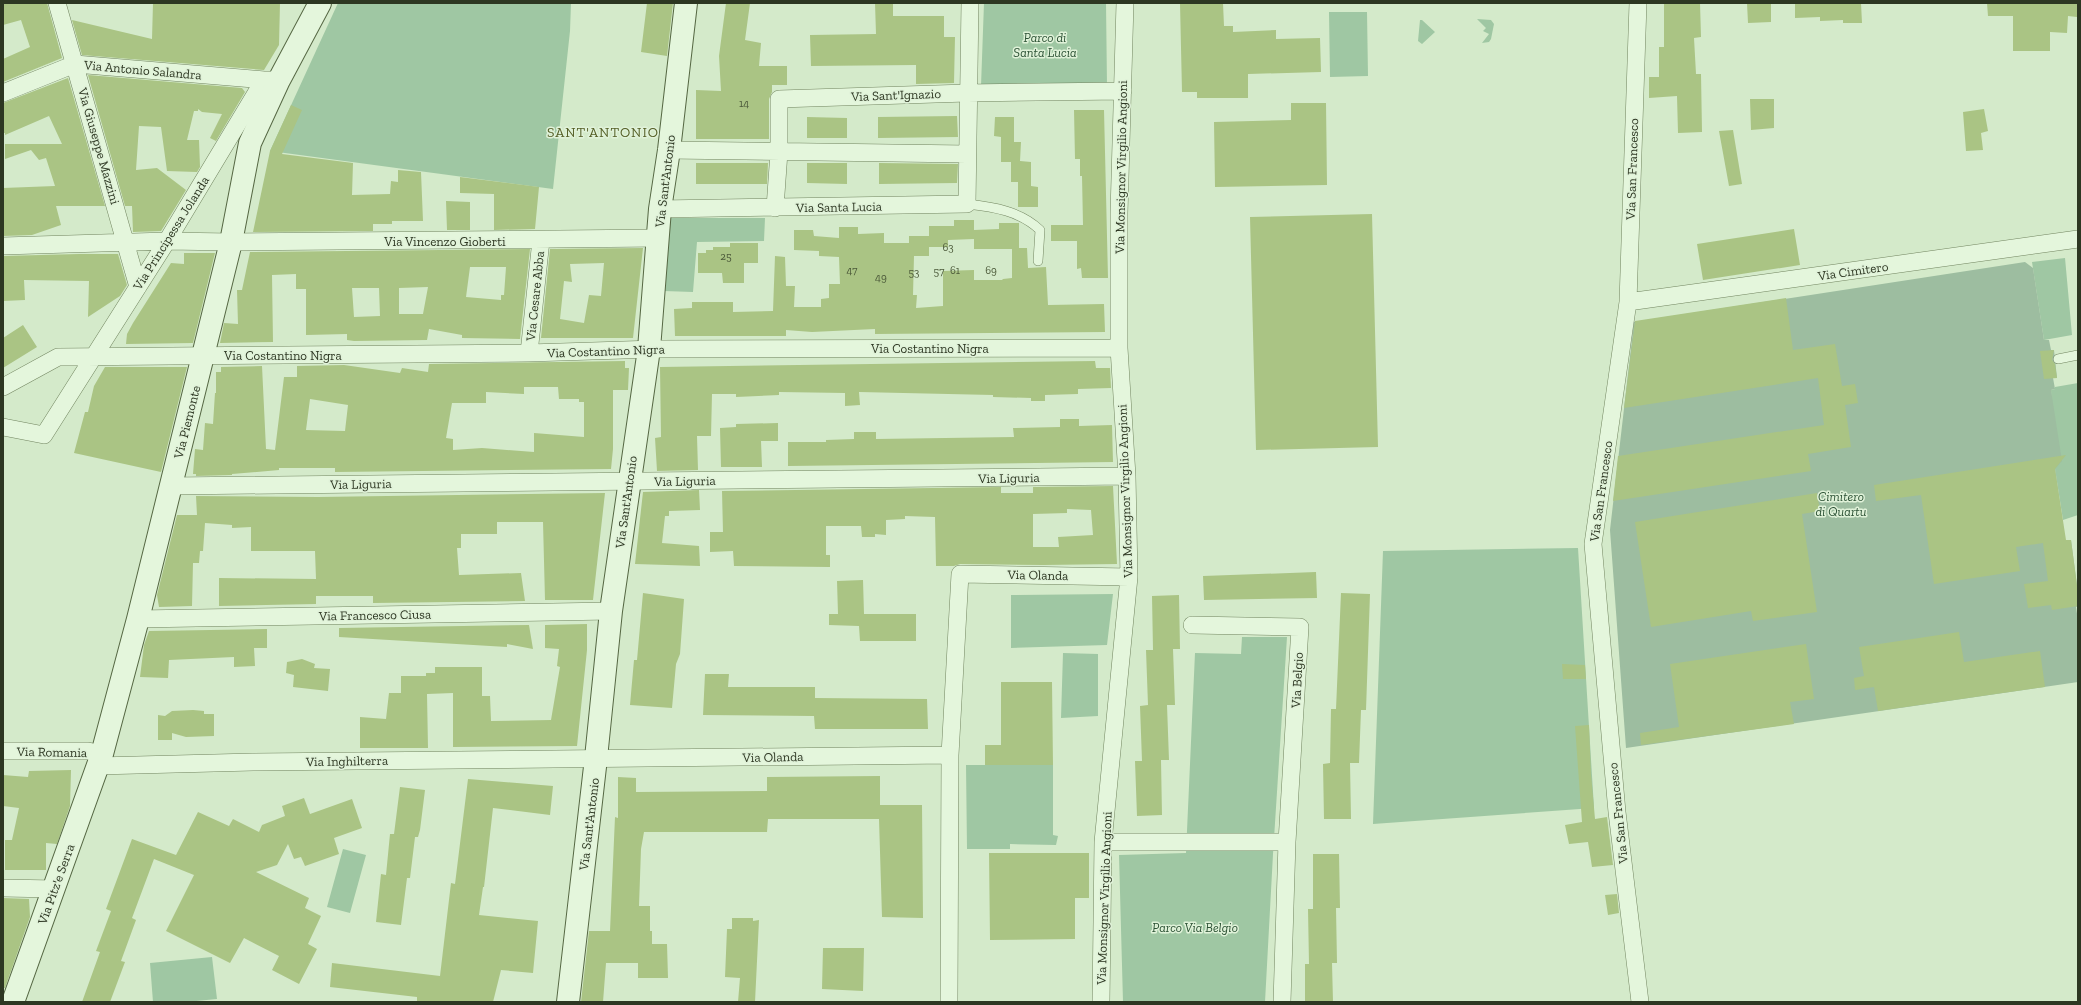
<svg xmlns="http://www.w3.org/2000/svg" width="2081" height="1005" viewBox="0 0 2081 1005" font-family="'Zilla Slab',serif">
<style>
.green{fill:#9fc7a3}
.cemetery{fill:#9dbda0}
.building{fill:#aac484;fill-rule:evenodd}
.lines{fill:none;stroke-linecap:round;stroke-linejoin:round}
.lane-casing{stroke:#728560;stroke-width:10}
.street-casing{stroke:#728560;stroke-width:18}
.secondary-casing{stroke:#556743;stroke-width:24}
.lane{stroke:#e4f6dc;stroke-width:9}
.street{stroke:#e4f6dc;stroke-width:17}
.secondary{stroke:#e4f6dc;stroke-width:22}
.labels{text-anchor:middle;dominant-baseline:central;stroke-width:3;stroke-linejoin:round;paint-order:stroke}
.number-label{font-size:11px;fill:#4c5a3a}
.park-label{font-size:13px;font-style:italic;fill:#2b5134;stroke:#e0f2d9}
.street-label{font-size:13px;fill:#2d3722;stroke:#e0f2d9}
.neighbourhood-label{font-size:14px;letter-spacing:1px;fill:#545f26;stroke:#e0f2d9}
</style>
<rect width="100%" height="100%" fill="#d4eaca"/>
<!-- green -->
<path class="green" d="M 338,3 L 571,3 L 570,31 L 553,189 L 270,151 Z
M 984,3 L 1106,3 L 1107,86 L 981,86 Z
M 1329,12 L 1367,12 L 1368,76 L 1330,77 Z
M 1477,19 L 1491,20 L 1494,24 L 1491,39 L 1489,42 L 1482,43 L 1489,34 L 1483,31 L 1486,28 Z
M 1420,20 L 1422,20 L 1435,32 L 1422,44 L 1418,41 Z
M 670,218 L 765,218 L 764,241 L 697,242 L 693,292 L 664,291 Z
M 2065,258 L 2072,335 L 2044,340 L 2032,262 Z
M 2078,383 L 2078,515 L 2063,520 L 2055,469 L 2051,390 L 2055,389 L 2055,387 Z
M 1578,548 L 1594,808 L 1373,824 L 1383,551 Z
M 1113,594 L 1107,645 L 1011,648 L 1011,595 Z
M 1242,637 L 1287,637 L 1273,854 L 1265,1002 L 1123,1002 L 1119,855 L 1186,853 L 1195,653 L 1241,654 Z
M 1063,653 L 1098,654 L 1098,716 L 1061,718 Z
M 966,765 L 1053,765 L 1053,835 L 1058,836 L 1056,845 L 1010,844 L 1010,849 L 967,849 Z
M 343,849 L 366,855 L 350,913 L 327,907 Z
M 212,957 L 217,999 L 186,1002 L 153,1002 L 150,963 Z"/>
<!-- cemetery -->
<path class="cemetery" d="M 2025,262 L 2033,268 L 2044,340 L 2049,340 L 2051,350 L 2054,350 L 2057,378 L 2053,378 L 2055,389 L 2051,390 L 2062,461 L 2055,469 L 2065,540 L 2071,540 L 2078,593 L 2078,606 L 2076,607 L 2078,620 L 2078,682 L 1626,748 L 1610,530 L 1634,322 Z"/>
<!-- building -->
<path class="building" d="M 3,3 L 47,3 L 62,58 L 3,82 L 3,59 L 30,47 L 21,20 L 3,25 Z
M 153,3 L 280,3 L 279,45 L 264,70 L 82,55 L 72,20 L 152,39 Z
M 647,3 L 673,3 L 667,56 L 641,52 Z
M 726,3 L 750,3 L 745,40 L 761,43 L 759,66 L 787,66 L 787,85 L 772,85 L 772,92 L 769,99 L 769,139 L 696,139 L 696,90 L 721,91 L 719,56 Z
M 875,3 L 893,3 L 893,16 L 944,16 L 944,37 L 955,37 L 954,83 L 916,84 L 916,65 L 811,66 L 810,35 L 876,34 Z
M 1180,3 L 1223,3 L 1224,26 L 1233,26 L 1233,32 L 1276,30 L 1276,39 L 1320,38 L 1321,72 L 1248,74 L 1248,98 L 1197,98 L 1197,92 L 1182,92 Z
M 1664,3 L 1700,3 L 1701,37 L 1694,38 L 1696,74 L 1701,74 L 1702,132 L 1678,133 L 1677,96 L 1649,98 L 1649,77 L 1659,77 L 1659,47 L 1664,47 Z
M 1747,3 L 1771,3 L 1771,22 L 1748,23 Z
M 1795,3 L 1861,3 L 1862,23 L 1843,23 L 1843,20 L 1820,21 L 1820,17 L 1795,18 Z
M 1987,3 L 2078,3 L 2077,17 L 2068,16 L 2067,33 L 2050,32 L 2050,51 L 2013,51 L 2013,16 L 1988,16 Z
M 88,75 L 242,88 L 245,92 L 216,141 L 210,138 L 222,114 L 202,112 L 198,109 L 198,111 L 194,111 L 187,140 L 199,140 L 200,167 L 197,172 L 167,171 L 161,127 L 139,126 L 136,170 L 157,168 L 186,190 L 161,231 L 133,232 L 132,206 L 125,206 Z
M 68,78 L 105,206 L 56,206 L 61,225 L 32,235 L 3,236 L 3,188 L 55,186 L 46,158 L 39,160 L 31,150 L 5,159 L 5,144 L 62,144 L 49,116 L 5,135 L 5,133 L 3,133 L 3,103 Z
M 1750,99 L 1774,99 L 1774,128 L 1751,130 Z
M 1291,103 L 1326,103 L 1327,185 L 1215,187 L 1214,122 L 1291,120 Z
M 291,105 L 302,110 L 282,154 L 353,163 L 352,195 L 390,194 L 391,181 L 398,182 L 398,170 L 421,172 L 423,221 L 392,221 L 392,224 L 373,224 L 373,231 L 253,232 L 270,151 Z
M 1984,109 L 1988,131 L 1981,133 L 1983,150 L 1966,151 L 1963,112 Z
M 1074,110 L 1104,110 L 1108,278 L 1082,278 L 1081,268 L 1077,269 L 1077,241 L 1051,241 L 1051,225 L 1083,225 L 1082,176 L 1080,176 L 1080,159 L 1075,159 Z
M 957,116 L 958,137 L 878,138 L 878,117 Z
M 807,117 L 847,118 L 847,138 L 807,138 Z
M 995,117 L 1014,117 L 1014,142 L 1021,142 L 1020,161 L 1031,162 L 1031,186 L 1038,187 L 1038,207 L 1018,207 L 1018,182 L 1011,182 L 1011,162 L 1001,162 L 1001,137 L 994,136 Z
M 1733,130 L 1742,184 L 1729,186 L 1719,131 Z
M 696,163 L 768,163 L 767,184 L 696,184 Z
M 807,163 L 847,163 L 847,184 L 807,183 Z
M 879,163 L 958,164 L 957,183 L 879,184 Z
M 460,177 L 539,187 L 535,229 L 494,230 L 494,194 L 460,193 Z
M 446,201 L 470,202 L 470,230 L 447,230 Z
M 1372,214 L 1378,447 L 1256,450 L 1250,217 Z
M 954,220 L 974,220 L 974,230 L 999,229 L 999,223 L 1019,223 L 1019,248 L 1027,248 L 1028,268 L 1046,267 L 1048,305 L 1104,304 L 1105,332 L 875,334 L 875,329 L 812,332 L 786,330 L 786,336 L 675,336 L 674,309 L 692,308 L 692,302 L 733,302 L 733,312 L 773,311 L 775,256 L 785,257 L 786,286 L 795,286 L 794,307 L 821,307 L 821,299 L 829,298 L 829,284 L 840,284 L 839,257 L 819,256 L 819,251 L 794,250 L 794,230 L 813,230 L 814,236 L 839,238 L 839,227 L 858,227 L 858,234 L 884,233 L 884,243 L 909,243 L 909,236 L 929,236 L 929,226 L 954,226 ZM 974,239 L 974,249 L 1012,249 L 1012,278 L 1003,279 L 1002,280 L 974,280 L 974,270 L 943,271 L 943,306 L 916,308 L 917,295 L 913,295 L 914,256 L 929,256 L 929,247 L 948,247 L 948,240 Z
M 1794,229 L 1800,265 L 1703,280 L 1697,244 Z
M 730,243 L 758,243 L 758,263 L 744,263 L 744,283 L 723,283 L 722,273 L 698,273 L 698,253 L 706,253 L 706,250 L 713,250 L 713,247 L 730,247 Z
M 643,248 L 633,338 L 541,338 L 550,249 ZM 604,263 L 601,296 L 589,295 L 584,323 L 560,319 L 564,281 L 572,282 L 570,264 Z
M 530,249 L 520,339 L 462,338 L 462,335 L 429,329 L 427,340 L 354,341 L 347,340 L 347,334 L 306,335 L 306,289 L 296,289 L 296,274 L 272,275 L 273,342 L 220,343 L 224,323 L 238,324 L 237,290 L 242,290 L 250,252 ZM 470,267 L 506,267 L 504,295 L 501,295 L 501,300 L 466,297 ZM 428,287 L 423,314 L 399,314 L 399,288 ZM 352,288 L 379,288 L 380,316 L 354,317 Z
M 184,253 L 215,253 L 193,343 L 126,344 L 127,334 L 133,323 L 171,263 L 184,264 Z
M 79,254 L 118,254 L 127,285 L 120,296 L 88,317 L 89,281 L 24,280 L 25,300 L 3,301 L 3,256 Z
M 1786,298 L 1793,350 L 1835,344 L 1842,386 L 1855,384 L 1858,403 L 1845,405 L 1851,447 L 1808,454 L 1811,471 L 1613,501 L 1618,456 L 1824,425 L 1818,378 L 1624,408 L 1635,321 Z
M 23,325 L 37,347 L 3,368 L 3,338 Z
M 2054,350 L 2052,360 L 2055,364 L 2057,378 L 2044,379 L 2040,351 Z
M 625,361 L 625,368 L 629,368 L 628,390 L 613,390 L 613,449 L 611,469 L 335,472 L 335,468 L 279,468 L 279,470 L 232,474 L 232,475 L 196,476 L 196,474 L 193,474 L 195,449 L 203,450 L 205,423 L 213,424 L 215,393 L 216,393 L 216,372 L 221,372 L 221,367 L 262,366 L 266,449 L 275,450 L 284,377 L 297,377 L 297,366 L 344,365 L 400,373 L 402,368 L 428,372 L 429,364 ZM 524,387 L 558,387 L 559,399 L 579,399 L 579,402 L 584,402 L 584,437 L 534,433 L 534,452 L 482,448 L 453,450 L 453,439 L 446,438 L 452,403 L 486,403 L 486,392 L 524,394 ZM 310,399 L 348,405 L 345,431 L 306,430 Z
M 1095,361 L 1096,368 L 1110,368 L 1111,388 L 1078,389 L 1078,394 L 1045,395 L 1045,401 L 1031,401 L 1031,398 L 993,397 L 993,395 L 859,392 L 860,405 L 845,406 L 845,393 L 779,392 L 779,395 L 736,397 L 736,394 L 712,394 L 711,436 L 697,436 L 698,470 L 657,471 L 655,438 L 661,437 L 660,367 Z
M 105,367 L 187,367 L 161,472 L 74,453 L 85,412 L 88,412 L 94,386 Z
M 1060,419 L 1079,419 L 1079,426 L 1112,425 L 1113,462 L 788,466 L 788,442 L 826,442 L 826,440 L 854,439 L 854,432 L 876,432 L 876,439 L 1014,437 L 1013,428 L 1060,427 Z
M 778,423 L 778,441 L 761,441 L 762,467 L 721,467 L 720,428 L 736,427 L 736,424 Z
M 2066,455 L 2055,469 L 2066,540 L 2071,540 L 2078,593 L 2078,606 L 2052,610 L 2051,605 L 2028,608 L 2024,584 L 2048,581 L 2043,543 L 2016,547 L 2020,571 L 1934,584 L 1921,495 L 1876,501 L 1874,485 Z
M 1113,486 L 1117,564 L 1043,565 L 960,564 L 954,566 L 936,566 L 935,517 L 905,516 L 905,519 L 886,520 L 886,535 L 875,534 L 875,537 L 862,537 L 861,526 L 826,526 L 826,555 L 830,555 L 830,567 L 734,566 L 733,551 L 710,552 L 710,532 L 723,532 L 722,491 L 1001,487 L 1001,493 L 1033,493 L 1033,487 ZM 1067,509 L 1091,510 L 1093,535 L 1058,537 L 1059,547 L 1033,547 L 1033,514 L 1067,513 Z
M 699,490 L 700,510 L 669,511 L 669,516 L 665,516 L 662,543 L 699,546 L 700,566 L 635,564 L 643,492 Z
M 605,493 L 593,600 L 545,600 L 543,522 L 497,522 L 497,534 L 461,534 L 461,548 L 457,548 L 459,575 L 521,573 L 525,601 L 373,603 L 373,596 L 316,596 L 316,604 L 219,606 L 219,578 L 316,579 L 315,551 L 251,551 L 251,527 L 232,528 L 232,525 L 205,523 L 203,551 L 200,551 L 199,563 L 193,563 L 192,606 L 159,607 L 157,595 L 177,515 L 197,515 L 196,496 L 318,497 Z
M 1817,493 L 1820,511 L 1802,514 L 1817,612 L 1753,621 L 1751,611 L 1651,627 L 1635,522 Z
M 1316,572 L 1317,598 L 1204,600 L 1203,576 Z
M 863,580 L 864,614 L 916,614 L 916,641 L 860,641 L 859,626 L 829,625 L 829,614 L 838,614 L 837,581 Z
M 643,593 L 684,599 L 680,654 L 676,664 L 672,708 L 630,705 L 634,660 L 637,660 Z
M 1341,593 L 1370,594 L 1366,710 L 1361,710 L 1359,763 L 1350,763 L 1351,819 L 1324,819 L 1323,764 L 1330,763 L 1331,709 L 1336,709 Z
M 1179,595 L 1180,649 L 1173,649 L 1175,705 L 1167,705 L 1169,760 L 1161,760 L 1162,815 L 1137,816 L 1135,761 L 1142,761 L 1140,706 L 1148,705 L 1146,650 L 1153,650 L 1152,596 Z
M 587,624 L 587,650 L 577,746 L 453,747 L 453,693 L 427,694 L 428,748 L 360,748 L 360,717 L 386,719 L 389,693 L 401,693 L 401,676 L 426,676 L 426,673 L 435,673 L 435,667 L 482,667 L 482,696 L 490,696 L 491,721 L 551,720 L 560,667 L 557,666 L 559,649 L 545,648 L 545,625 Z
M 529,625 L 533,649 L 507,644 L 507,647 L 339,637 L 339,628 Z
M 267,629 L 267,648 L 254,648 L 255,666 L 234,667 L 234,657 L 169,660 L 168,678 L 140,677 L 144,645 L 149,631 Z
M 1959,632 L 1964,662 L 2040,651 L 2045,687 L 1878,711 L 1874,687 L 1855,690 L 1854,678 L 1864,676 L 1859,647 Z
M 1806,644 L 1814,699 L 1790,702 L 1794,724 L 1641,745 L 1640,733 L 1679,727 L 1670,664 Z
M 302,659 L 315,664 L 314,668 L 330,669 L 328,691 L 293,687 L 294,675 L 286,673 L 287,662 Z
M 1562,664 L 1585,665 L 1586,679 L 1563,679 Z
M 705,674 L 729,674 L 728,687 L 815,687 L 815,698 L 927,699 L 928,729 L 815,729 L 814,716 L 703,715 Z
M 1001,682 L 1052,682 L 1053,765 L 985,765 L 985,745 L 1001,745 Z
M 193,710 L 204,711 L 204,714 L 214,714 L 214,736 L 186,737 L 172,733 L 172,740 L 158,740 L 158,715 L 165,716 L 172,711 Z
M 1589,725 L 1591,774 L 1595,819 L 1607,817 L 1613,865 L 1592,867 L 1588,842 L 1569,844 L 1565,825 L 1582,822 L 1575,726 Z
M 71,770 L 70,806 L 57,844 L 46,843 L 46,870 L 5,870 L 5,840 L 12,840 L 19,808 L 3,806 L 3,775 L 28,777 L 29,771 Z
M 880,776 L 880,805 L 922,805 L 923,918 L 882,917 L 879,819 L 768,819 L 767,832 L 644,832 L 641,849 L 639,906 L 650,906 L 650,931 L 652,931 L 652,944 L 667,944 L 668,978 L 638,978 L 638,963 L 606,963 L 603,1002 L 581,1002 L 589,931 L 610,931 L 615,817 L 618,818 L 618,777 L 636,778 L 636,792 L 767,791 L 767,777 Z
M 468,779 L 553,786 L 550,815 L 493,808 L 484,887 L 483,887 L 479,915 L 538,921 L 533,973 L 501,970 L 493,1002 L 417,1002 L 417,997 L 330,987 L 332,963 L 440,976 L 451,883 L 455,884 Z
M 400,787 L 425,790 L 420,830 L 418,837 L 415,837 L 410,878 L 407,878 L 401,925 L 376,922 L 381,874 L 386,875 L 390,834 L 394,834 Z
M 304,798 L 310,814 L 352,799 L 362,828 L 334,838 L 339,854 L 305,866 L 301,857 L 294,859 L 288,844 L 277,865 L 256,872 L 309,898 L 305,908 L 321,916 L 308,944 L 317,949 L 299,984 L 272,970 L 279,956 L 244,938 L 230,963 L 166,931 L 194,875 L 154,859 L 132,918 L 136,920 L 121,961 L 125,962 L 110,1002 L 82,1002 L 100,952 L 96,951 L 111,911 L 106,909 L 132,839 L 176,855 L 198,812 L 229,826 L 233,819 L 259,832 L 262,825 L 285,816 L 282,806 Z
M 989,853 L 1089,853 L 1089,898 L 1075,898 L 1075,939 L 990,940 Z
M 1313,854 L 1339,854 L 1340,908 L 1336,908 L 1337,963 L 1332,963 L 1333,1002 L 1305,1002 L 1305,964 L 1309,964 L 1308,909 L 1313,909 Z
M 1617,894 L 1619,913 L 1608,915 L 1605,895 Z
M 3,898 L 29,899 L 30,917 L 5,988 L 3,988 Z
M 732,918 L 753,918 L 753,921 L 759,920 L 755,1002 L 738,1002 L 740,978 L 725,977 L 727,929 L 732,929 Z
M 823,948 L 864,948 L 863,991 L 822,989 Z"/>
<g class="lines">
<!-- lane casing -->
<g class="lane-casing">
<path id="lane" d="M 967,204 C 994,207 1020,211 1040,230 L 1038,261
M 2058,359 L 2078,355"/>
</g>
<!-- street casing -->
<g class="street-casing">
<path id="street" d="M 57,3 L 138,287
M 1638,3 L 1628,302 L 1593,544 L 1617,812 L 1640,1002
M 3,93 L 75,64 L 264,80
M 669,150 L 967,154
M 775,208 L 779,152 L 779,99 L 967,93 L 1123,91
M 660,209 L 967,204 L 970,3
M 3,246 L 167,241 L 231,242 L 659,238
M 1628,302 L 2078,239
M 529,353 L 541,240
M 3,387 L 58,357 L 529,353 L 655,349 L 1119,348
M 3,427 L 44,435 L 167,241 L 264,80 L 279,80
M 171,486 L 1127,476
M 138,619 L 611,611
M 1192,625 L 1300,627 L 1287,842 L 1282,1002
M 3,751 L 88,751 L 102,754
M 98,766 L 253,762 L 950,755
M 1103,842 L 1287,842
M 3,888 L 55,889
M 949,1002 L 950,755 L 960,574 L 1129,577
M 1101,1002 L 1103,842 L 1129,577 L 1127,476 L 1119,348 L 1119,213 L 1125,3"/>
</g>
<!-- secondary casing -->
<g class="secondary-casing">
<path id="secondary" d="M 13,1002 L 102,754 L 138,619 L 231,242 L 250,143 L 279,80 L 320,3
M 568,1002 L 596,758 L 611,611 L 649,349 L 660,209 L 669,150 L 686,3"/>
</g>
<!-- lane -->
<use href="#lane" class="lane"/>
<!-- street -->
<use href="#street" class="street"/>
<!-- secondary -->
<use href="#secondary" class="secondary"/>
</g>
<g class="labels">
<!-- number labels -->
<g class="number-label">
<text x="744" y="103">14</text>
<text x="948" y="247">63</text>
<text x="726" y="256">25</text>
<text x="852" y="270">47</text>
<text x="955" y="270">61</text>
<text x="991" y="270">69</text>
<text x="939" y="271">57</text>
<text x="914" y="272">53</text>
<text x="881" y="277">49</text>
</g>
<!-- park labels -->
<g class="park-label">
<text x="1045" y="37">Parco di<tspan x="1045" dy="15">Santa Lucia</tspan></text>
<text x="1841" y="496">Cimitero<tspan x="1841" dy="15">di Quartu</tspan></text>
<text x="1195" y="927">Parco Via Belgio</text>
</g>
<!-- street labels -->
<g class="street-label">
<text transform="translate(143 70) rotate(5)">Via Antonio Salandra</text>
<text transform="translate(896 95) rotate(-2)">Via Sant'Ignazio</text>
<text transform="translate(99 146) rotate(74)">Via Giuseppe Mazzini</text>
<text transform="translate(1121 167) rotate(-89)">Via Monsignor Virgilio Angioni</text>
<text transform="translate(1632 169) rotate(-88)">Via San Francesco</text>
<text transform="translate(665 181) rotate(-83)">Via Sant'Antonio</text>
<text transform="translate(839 207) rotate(-1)">Via Santa Lucia</text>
<text transform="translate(171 233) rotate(-58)">Via Principessa Jolanda</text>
<text x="445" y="241">Via Vincenzo Gioberti</text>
<text transform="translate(1853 271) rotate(-8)">Via Cimitero</text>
<text transform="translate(535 296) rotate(-84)">Via Cesare Abba</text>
<text x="930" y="348">Via Costantino Nigra</text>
<text transform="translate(606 351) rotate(-2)">Via Costantino Nigra</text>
<text x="283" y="355">Via Costantino Nigra</text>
<text transform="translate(187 422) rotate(-76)">Via Piemonte</text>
<text transform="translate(1009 478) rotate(-1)">Via Liguria</text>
<text transform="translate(685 481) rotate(-1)">Via Liguria</text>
<text transform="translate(361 484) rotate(-1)">Via Liguria</text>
<text transform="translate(1125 491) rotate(-92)">Via Monsignor Virgilio Angioni</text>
<text transform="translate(1601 491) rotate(-82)">Via San Francesco</text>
<text transform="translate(626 502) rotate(-82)">Via Sant'Antonio</text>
<text transform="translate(1038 575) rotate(1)">Via Olanda</text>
<text transform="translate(375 615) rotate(-1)">Via Francesco Ciusa</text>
<text transform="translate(1297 680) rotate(-87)">Via Belgio</text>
<text transform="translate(52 752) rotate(1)">Via Romania</text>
<text transform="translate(773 757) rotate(-1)">Via Olanda</text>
<text transform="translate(347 761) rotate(-1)">Via Inghilterra</text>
<text transform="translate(1618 813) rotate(-96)">Via San Francesco</text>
<text transform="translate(589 824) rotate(-83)">Via Sant'Antonio</text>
<text transform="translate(56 884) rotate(-70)">Via Pitz'e Serra</text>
<text transform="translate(1104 898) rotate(-88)">Via Monsignor Virgilio Angioni</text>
</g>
<!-- neighbourhood labels -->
<g class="neighbourhood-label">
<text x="603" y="132">SANT'ANTONIO</text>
</g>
</g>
<!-- border -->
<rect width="2081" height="1005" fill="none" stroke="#2d3722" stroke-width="8"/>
</svg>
